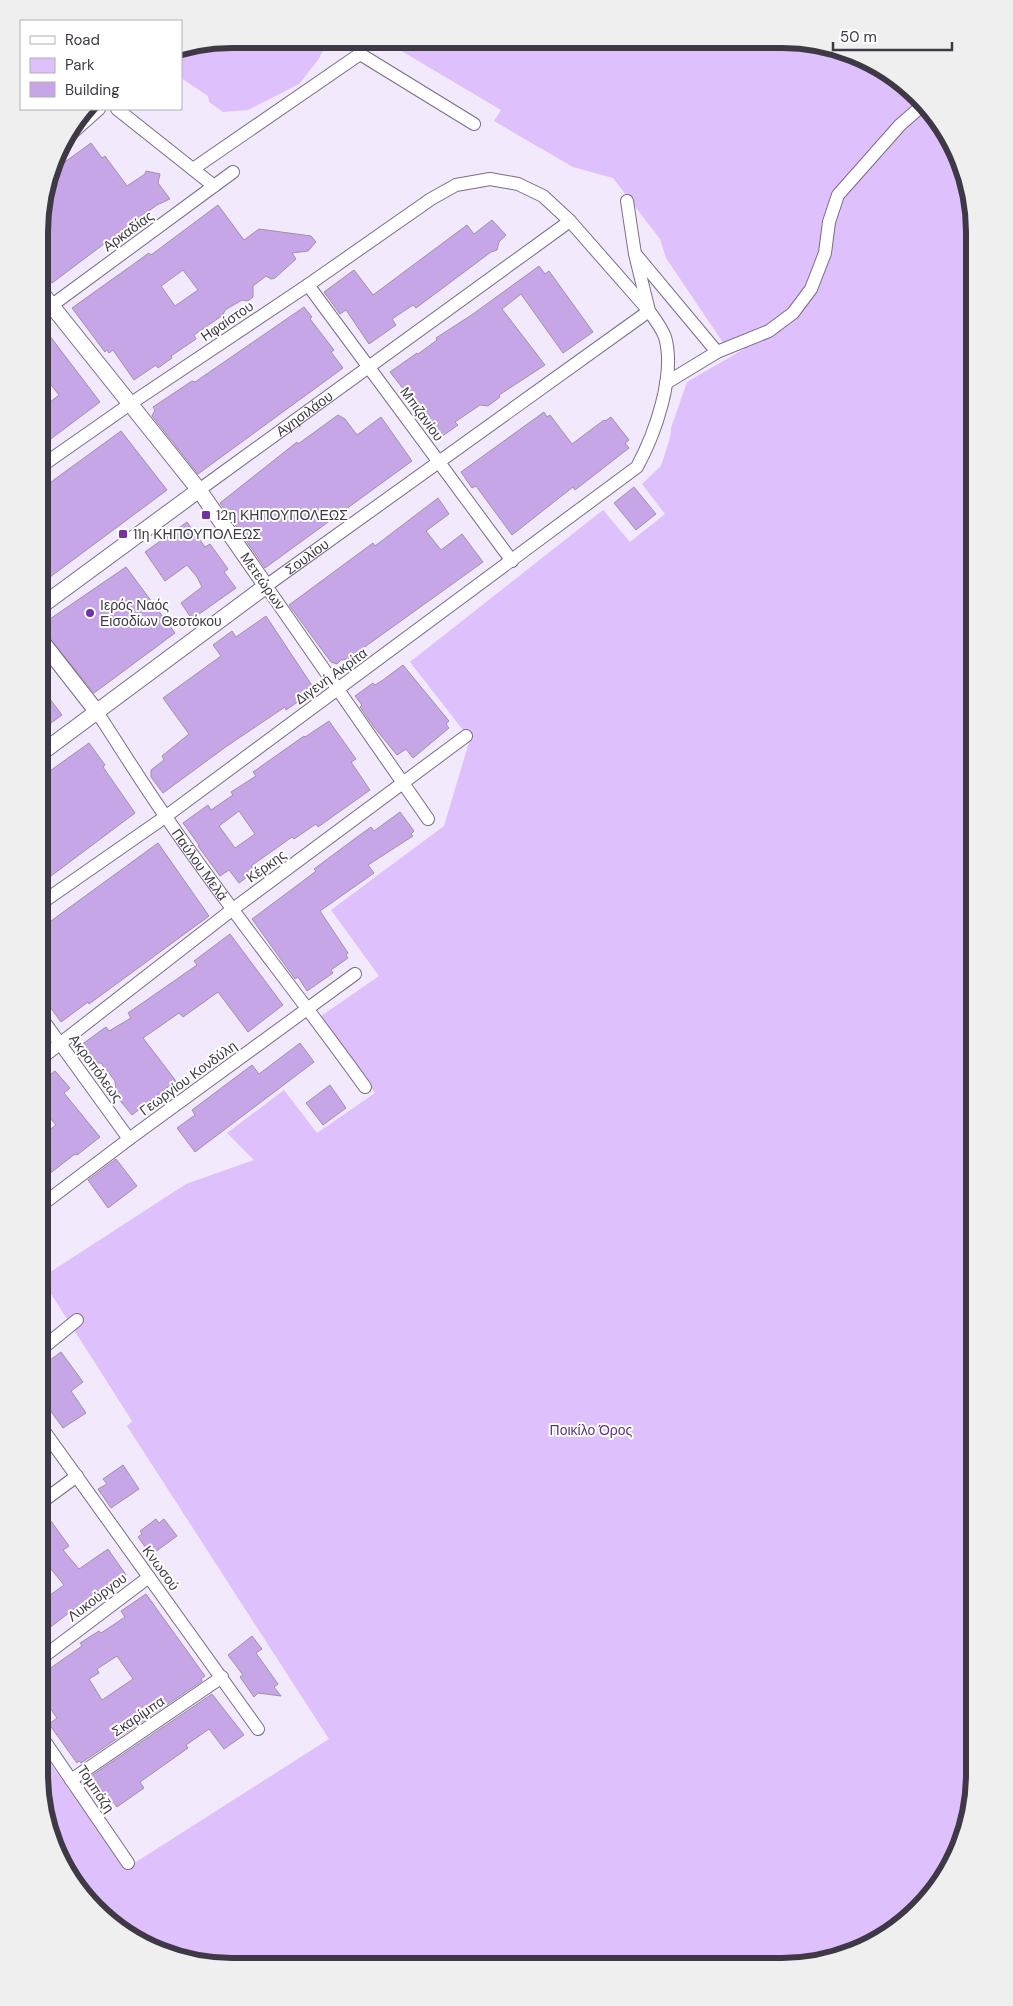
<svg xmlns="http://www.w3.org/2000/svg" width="1013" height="2006" viewBox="0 0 1013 2006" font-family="'DM Sans',sans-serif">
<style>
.green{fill:#dec0fc}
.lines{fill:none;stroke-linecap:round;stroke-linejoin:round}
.stream{stroke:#ad8dcd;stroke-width:5}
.building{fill:#c6a6e7;stroke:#9f91ae;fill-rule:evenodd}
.minor-casing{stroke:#7a6d89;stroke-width:14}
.tertiary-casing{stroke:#7a6d89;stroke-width:17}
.minor{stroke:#fff;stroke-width:12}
.tertiary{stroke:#fff;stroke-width:15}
.poi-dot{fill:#7432a6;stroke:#fff;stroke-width:2}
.labels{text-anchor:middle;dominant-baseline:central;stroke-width:4;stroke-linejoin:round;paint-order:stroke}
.street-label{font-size:14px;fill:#3f3945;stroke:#fff}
.poi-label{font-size:14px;fill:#3f3945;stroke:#fff;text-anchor:start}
.park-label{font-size:14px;fill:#5e3581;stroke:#fff}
.rim{fill:none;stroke:#3f3945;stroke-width:6}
</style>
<rect width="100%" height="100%" fill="#f2e9fc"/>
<!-- green -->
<path class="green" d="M 231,39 L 338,39 L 325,47 L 318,60 L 299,84 L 248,110 L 223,112 L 209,102 L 208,96 L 181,78 L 181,49 Z
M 383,40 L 819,42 L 867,59 L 909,87 L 942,124 L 964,170 L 974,231 L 974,1788 L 960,1848 L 934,1892 L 889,1935 L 843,1957 L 782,1967 L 206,1966 L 157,1952 L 104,1920 L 87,1899 L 66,1871 L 49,1836 L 39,1775 L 39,1747 L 125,1869 L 329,1739 L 127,1426 L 132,1421 L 41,1278 L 186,1184 L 254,1160 L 227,1133 L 284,1090 L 317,1133 L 375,1093 L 321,1016 L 379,976 L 331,910 L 444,826 L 470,739 L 410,662 L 603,510 L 630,542 L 665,514 L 642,484 L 661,466 L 670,438 L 671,428 L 687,382 L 744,349 L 737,339 L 724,344 L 666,258 L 660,239 L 613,178 L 573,167 L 494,121 L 501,110 Z"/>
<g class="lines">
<!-- stream -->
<path class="stream" d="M 206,45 L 206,44"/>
</g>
<!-- building -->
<path class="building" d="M 91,143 L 102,158 L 105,156 L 127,186 L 145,174 L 146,171 L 160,174 L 158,183 L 170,199 L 157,205 L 132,223 L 52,283 L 40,268 L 40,206 L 51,172 Z
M 218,205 L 244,240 L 259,229 L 311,236 L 316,242 L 308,251 L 292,253 L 296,259 L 275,278 L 271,279 L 266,276 L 253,286 L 253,297 L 248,301 L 242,300 L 225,310 L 223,315 L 194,335 L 196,339 L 171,356 L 172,358 L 158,368 L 156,365 L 134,380 L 113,350 L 109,353 L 107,350 L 105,352 L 72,308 L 149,253 L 151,255 ZM 183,270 L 198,290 L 175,306 L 161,286 Z
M 492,220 L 506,235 L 499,242 L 497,250 L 491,252 L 416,308 L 413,305 L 392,319 L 396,325 L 369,344 L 346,310 L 340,314 L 324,292 L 354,270 L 373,295 L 467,225 L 474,234 Z
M 539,266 L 545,274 L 549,271 L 593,332 L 563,353 L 521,294 L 502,309 L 545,365 L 499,395 L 500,397 L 488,406 L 480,405 L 455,422 L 458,425 L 441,437 L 390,372 L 417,353 L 418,354 L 437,340 L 436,338 L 473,314 Z
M 304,307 L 312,317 L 310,319 L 334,350 L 331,352 L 343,368 L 198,474 L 152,416 L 155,410 L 153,407 L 192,381 L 195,382 Z
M 40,323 L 100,402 L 40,447 L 40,410 L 59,395 L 40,371 Z
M 544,412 L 547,417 L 550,415 L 572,444 L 604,420 L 605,421 L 611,417 L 629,440 L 625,443 L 629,448 L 575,490 L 573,487 L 512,535 L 476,486 L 472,488 L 461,472 Z
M 338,415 L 345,419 L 357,435 L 381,417 L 412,461 L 265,568 L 220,503 L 297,442 L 298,444 Z
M 121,431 L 167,490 L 46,580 L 40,571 L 40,490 Z
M 634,487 L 656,514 L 636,530 L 614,503 Z
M 438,498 L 449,514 L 426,531 L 441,550 L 462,534 L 483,562 L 359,651 L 354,658 L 341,660 L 337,664 L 331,662 L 289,605 L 373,543 L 375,546 Z
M 187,522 L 205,547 L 210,544 L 228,569 L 224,572 L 236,588 L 192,619 L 181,603 L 202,587 L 197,577 L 187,565 L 165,581 L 145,552 Z
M 126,567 L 175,633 L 94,693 L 43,630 L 47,627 L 44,623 Z
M 266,616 L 315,690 L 286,710 L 285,707 L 227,746 L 163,793 L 151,777 L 151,770 L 164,760 L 162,756 L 189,734 L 163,698 L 221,656 L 213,645 L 232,631 L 236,637 Z
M 403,665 L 449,721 L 446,724 L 449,728 L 413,758 L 406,749 L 397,755 L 374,727 L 360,707 L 362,705 L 355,696 L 373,683 L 375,685 L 383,680 Z
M 47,695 L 62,715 L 40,731 L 40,700 Z
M 329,721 L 356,759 L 351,762 L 370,790 L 318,827 L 316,824 L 294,839 L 292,837 L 268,854 L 251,866 L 255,871 L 239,883 L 229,870 L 220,876 L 198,846 L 199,845 L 183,823 L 208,805 L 211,810 L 233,795 L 231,792 L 256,776 L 253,772 L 304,736 L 305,737 ZM 239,811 L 255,834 L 235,848 L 219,826 Z
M 89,743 L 105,765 L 103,767 L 135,813 L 51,876 L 50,874 L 40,882 L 40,778 Z
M 400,812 L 414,831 L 411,834 L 413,836 L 368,865 L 374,873 L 320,911 L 348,953 L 346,955 L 348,958 L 331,970 L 333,973 L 307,991 L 298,977 L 295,979 L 252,919 L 299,884 L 316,871 L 314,869 L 353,840 L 371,827 L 374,831 Z
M 158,843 L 209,916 L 89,1004 L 88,1002 L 61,1022 L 40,993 L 40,929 Z
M 230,934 L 283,1005 L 248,1032 L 218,992 L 183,1017 L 179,1013 L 143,1038 L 176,1081 L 132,1115 L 117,1097 L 115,1081 L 101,1063 L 94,1063 L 81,1045 L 106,1027 L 109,1031 L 131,1018 L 128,1013 L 197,965 L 194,961 Z
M 300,1043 L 314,1062 L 195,1152 L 177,1128 L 195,1115 L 192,1110 L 252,1065 L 259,1074 Z
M 55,1071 L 70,1088 L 64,1093 L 100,1137 L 77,1155 L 75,1154 L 62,1164 L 39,1182 L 39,1138 L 56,1125 L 39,1105 L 39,1083 Z
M 330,1085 L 346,1108 L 323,1125 L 306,1103 Z
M 116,1159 L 137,1186 L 108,1208 L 88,1180 Z
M 61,1352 L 83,1382 L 71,1391 L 86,1413 L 63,1428 L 39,1395 L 39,1368 Z
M 123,1465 L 139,1489 L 111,1508 L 98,1489 L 107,1484 L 103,1479 Z
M 39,1517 L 51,1521 L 69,1546 L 63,1550 L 79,1569 L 108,1549 L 126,1575 L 81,1608 L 79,1605 L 39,1636 L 39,1603 L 64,1585 L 46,1563 L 39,1568 Z
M 156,1519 L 159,1523 L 164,1519 L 177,1536 L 151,1555 L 138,1537 L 142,1534 L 140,1531 Z
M 146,1594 L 205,1676 L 201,1679 L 202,1681 L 81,1763 L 79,1761 L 77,1763 L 49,1724 L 57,1718 L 40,1694 L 50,1687 L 42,1674 L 82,1646 L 80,1643 L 99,1631 L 101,1633 L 125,1617 L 121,1611 ZM 117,1656 L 133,1679 L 102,1700 L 89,1679 L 99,1673 L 97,1669 Z
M 252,1636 L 262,1649 L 256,1653 L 278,1684 L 274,1687 L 281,1696 L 258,1693 L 254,1697 L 240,1677 L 243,1675 L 228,1655 Z
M 212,1694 L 244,1735 L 224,1749 L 209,1729 L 186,1745 L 188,1748 L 140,1782 L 144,1788 L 117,1807 L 113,1802 L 111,1804 L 91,1776 Z"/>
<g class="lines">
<!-- minor casing -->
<g class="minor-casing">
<g id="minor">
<path d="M 117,109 L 214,186"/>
<path d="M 63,141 L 99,109"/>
<path d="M 193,169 L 360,54 L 474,124"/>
<path d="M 637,256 L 717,352 L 666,383"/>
<path d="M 308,285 L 512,561"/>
<path d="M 40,314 L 233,172"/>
<path d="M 717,352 L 769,331 L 793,313 L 811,289 L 825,253 L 829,222 L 838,195 L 900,125 L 924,104"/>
<path id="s1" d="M 199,490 L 570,221"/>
<path id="s2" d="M 97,712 C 120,747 142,783 166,817 C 229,909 300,996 365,1087"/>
<path id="s3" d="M 428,819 L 266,586 L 649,311 L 635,254 L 627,201"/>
<path d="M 40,904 L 165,817 L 637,467 C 655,434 676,375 665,337 C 661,327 655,319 649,311 L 570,221 L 543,196 L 518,184 L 490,179 L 456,185 L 431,199 L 308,285 L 130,404 L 40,467"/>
<path d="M 40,1016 L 129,1139"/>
<path d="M 39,1060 L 233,909 L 466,736"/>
<path d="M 39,1207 L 129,1139 L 355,974"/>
<path d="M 39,1351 L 77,1320"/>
<path d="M 39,1424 L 258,1729"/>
<path d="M 39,1504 L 77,1476"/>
<path d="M 39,1660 L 149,1577"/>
<path d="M 39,1733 L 128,1863"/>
<path d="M 71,1780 L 222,1677"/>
</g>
</g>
<!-- tertiary casing -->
<g class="tertiary-casing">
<path id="tertiary" d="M 40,607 L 199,490
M 40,639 L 97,712
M 40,754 L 266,586 L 199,490 L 40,291"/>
</g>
<!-- minor -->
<use href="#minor" class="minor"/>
<!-- tertiary -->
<use href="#tertiary" class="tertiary"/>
</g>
<!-- markers -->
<g class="poi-dot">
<rect x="201" y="510" width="10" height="10" rx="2.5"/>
<rect x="118" y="529" width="10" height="10" rx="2.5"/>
<circle cx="90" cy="613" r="5"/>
</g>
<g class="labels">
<!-- street labels -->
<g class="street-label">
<text transform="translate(128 231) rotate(-36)">Αρκαδίας</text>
<text transform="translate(227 321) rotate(-34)">Ηφαίστου</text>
<text stroke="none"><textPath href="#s1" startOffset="130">Αγησιλάου</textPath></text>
<text transform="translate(422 414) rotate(54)">Μπιζανίου</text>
<text stroke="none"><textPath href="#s3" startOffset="334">Σουλίου</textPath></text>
<text transform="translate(263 581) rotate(55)">Μετεώρων</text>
<text transform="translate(331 676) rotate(-36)">Διγενή Ακρίτα</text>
<text stroke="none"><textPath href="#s2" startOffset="184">Παύλου Μελά</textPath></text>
<text transform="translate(266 866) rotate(-36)">Κέρκης</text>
<text transform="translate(96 1068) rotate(54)">Ακροπόλεως</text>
<text transform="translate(188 1078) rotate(-36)">Γεωργίου Κονδύλη</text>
<text transform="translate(161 1568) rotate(54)">Κνωσού</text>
<text transform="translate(97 1597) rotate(-37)">Λυκούργου</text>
<text transform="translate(138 1716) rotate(-34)">Σκαρίμπα</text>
<text transform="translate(96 1789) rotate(56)">Τομπάζη</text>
</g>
<!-- poi labels -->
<g class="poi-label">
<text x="216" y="515">12η ΚΗΠΟΥΠΟΛΕΩΣ</text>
<text x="133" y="534">11η ΚΗΠΟΥΠΟΛΕΩΣ</text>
<text x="100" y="605">Ιερός Ναός<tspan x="100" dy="16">Εισοδίων Θεοτόκου</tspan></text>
</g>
<!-- park labels -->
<g class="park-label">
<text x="591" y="1430">Ποικίλο Όρος</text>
</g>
</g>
<!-- crop -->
<path d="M0 0H1013V2006H0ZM232 48H782A184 184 0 0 1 966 232V1774A184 184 0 0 1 782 1958H232A184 184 0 0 1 48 1774V232A184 184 0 0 1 232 48Z" fill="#f0eff0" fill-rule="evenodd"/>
<path class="rim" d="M232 48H782A184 184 0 0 1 966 232V1774A184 184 0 0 1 782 1958H232A184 184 0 0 1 48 1774V232A184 184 0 0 1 232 48Z"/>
<!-- legend -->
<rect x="20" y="20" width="162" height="90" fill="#ffffff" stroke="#b2b0b5"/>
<rect x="30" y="36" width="25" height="8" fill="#ffffff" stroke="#b2b0b5"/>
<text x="65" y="45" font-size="15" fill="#3f3945">Road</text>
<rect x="30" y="58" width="25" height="15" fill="#dec0fc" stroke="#b2b0b5"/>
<text x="65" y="70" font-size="15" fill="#3f3945">Park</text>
<rect x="30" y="82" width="25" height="15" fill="#c6a6e7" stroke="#b2b0b5"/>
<text x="65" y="95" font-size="15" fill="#3f3945">Building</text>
<!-- scale -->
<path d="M833 42v8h119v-8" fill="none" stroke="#3f3945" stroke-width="2.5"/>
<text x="840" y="42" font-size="15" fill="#3f3945" stroke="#ffffff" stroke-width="4" paint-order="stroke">50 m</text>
</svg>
